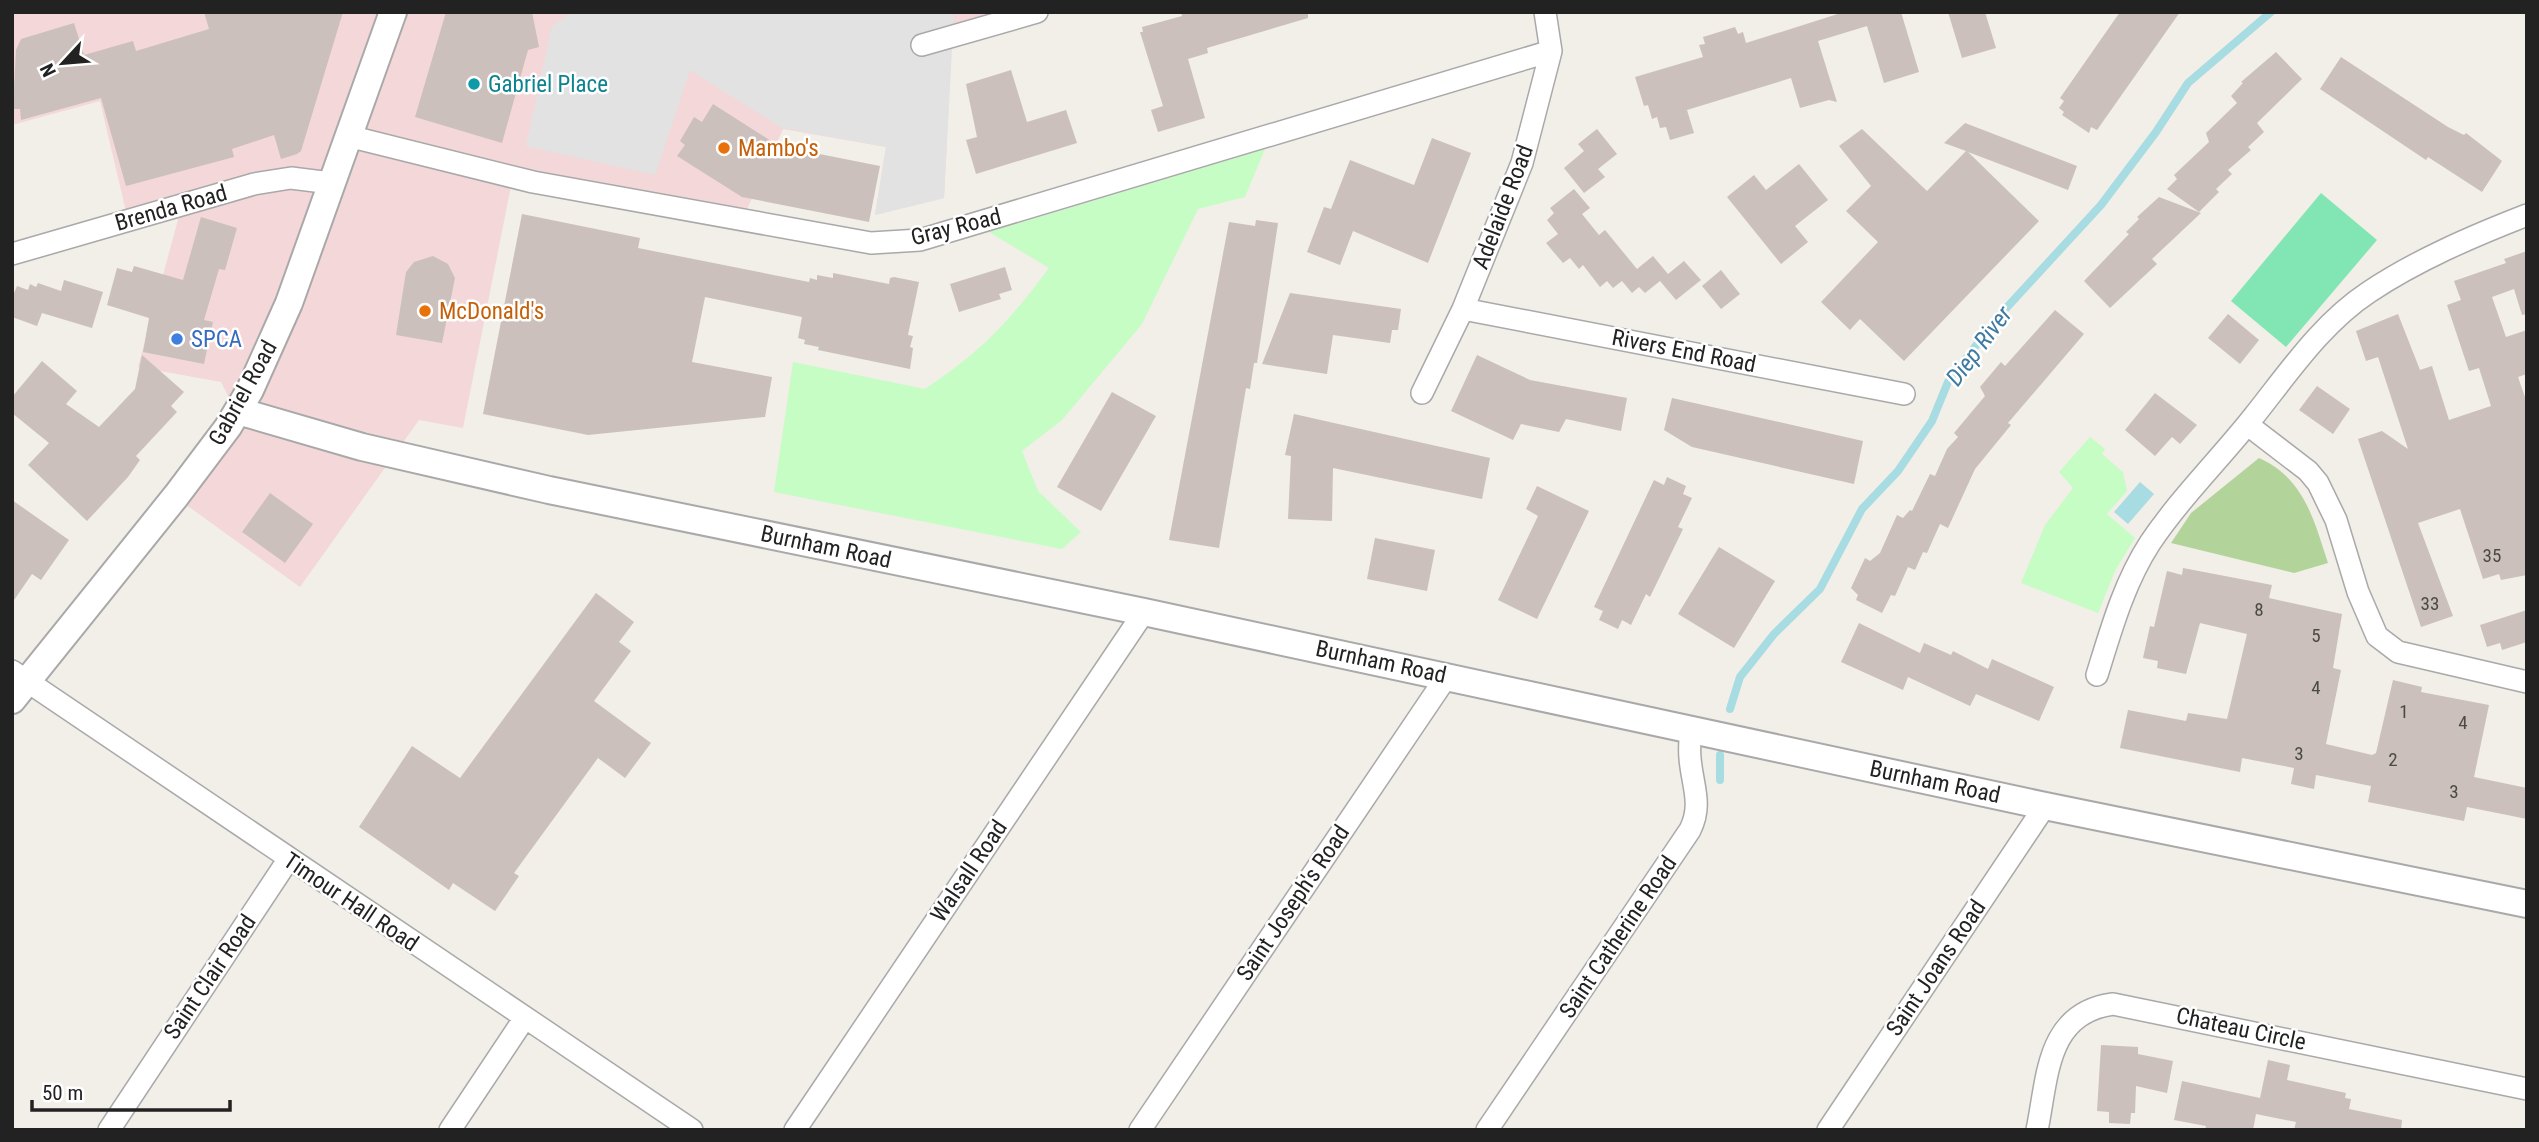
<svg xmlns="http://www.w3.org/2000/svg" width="2539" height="1142" viewBox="0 0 2539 1142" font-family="'Roboto Condensed',sans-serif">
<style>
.commercial{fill:#f4d7d9}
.forest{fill:#b2d49a}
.park{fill:#c6fdc4}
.pitch{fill:#82e6b4}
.parking{fill:#e2e2e2}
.water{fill:#a6dce2}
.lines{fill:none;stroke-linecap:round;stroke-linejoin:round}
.stream{stroke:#a6dce2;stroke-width:8}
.building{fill:#cbc0bb}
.minor-casing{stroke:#a9a9a9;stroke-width:24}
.tertiary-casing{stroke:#a9a9a9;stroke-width:30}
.minor{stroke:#fff;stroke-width:21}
.tertiary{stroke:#fff;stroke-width:26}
.culture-dot{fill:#0f9aa8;stroke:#fff;stroke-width:2.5}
.food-dot{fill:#e8710a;stroke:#fff;stroke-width:2.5}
.shop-dot{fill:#3f7fe0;stroke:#fff;stroke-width:2.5}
.labels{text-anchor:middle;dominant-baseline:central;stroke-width:5;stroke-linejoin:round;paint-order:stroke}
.number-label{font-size:19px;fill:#4c4a48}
.culture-label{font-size:23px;fill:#0d838f;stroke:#fff;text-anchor:start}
.food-label{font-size:23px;fill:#c56008;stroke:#fff;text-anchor:start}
.street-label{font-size:23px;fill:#222;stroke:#fff}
.shop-label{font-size:23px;fill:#366cbe;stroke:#fff;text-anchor:start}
.water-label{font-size:24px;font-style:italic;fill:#3e7aa1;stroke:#fff}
</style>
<rect width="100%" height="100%" fill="#f2eee8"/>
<!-- commercial -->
<path class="commercial" d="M 12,12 L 1032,12 L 952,36 L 944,198 L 875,215 L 886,147 L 783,129 L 743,218 L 513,176 L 463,428 L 419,420 L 300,587 L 174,496 L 236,412 L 221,382 L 138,367 L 182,205 L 128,220 L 100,101 L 12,125 Z"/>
<!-- forest -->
<path class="forest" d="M 2259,458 C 2304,478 2314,520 2328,563 L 2294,573 L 2171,543 L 2191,513 Z"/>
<!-- park -->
<path class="park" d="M 1265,149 L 1245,197 L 1198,209 L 1142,324 L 1062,420 L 1022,451 L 1038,491 L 1081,532 L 1062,549 L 774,492 L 793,362 L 925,389 C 982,351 1008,323 1049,268 L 989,232 Z
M 2090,437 L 2105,449 L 2102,454 L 2123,472 L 2127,491 L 2107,514 L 2135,538 L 2116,569 L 2098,613 L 2021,583 L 2045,525 L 2073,488 L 2059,472 Z"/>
<!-- pitch -->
<path class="pitch" d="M 2321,193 L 2377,240 L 2286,347 L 2231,301 Z"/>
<!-- parking -->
<path class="parking" d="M 573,12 L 954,12 L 944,198 L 875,215 L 886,147 L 782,128 L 690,70 L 655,175 L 526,146 L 552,26 Z"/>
<!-- water -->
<path class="water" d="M 2140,482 L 2154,494 L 2128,524 L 2114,512 Z"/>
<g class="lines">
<!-- stream -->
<path class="stream" d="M 1730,709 L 1740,677 L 1774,634 L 1820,589 L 1862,509 L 1898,471 L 1932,421 L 1948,382 L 1998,317 L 2101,205 L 2156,132 L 2188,83 L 2271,12
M 1720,755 L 1720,780"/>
</g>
<!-- building -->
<path class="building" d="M 204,12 L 343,12 L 301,151 L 297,154 L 281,159 L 274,135 L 232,149 L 234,157 L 126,186 L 101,98 L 21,120 L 20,109 L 13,109 L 16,50 L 21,39 L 74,23 L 84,55 L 133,41 L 136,51 L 209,29 Z
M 446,12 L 532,12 L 539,47 L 528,50 L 502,143 L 415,117 Z
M 1181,12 L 1308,12 L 1308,18 L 1207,48 L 1208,53 L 1188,59 L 1205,118 L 1158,132 L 1151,110 L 1163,106 L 1140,32 L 1143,32 L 1142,27 L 1182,16 Z
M 1844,12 L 1901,12 L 1919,72 L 1884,83 L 1867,26 L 1818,41 L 1837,102 L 1829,100 L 1800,108 L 1791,78 L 1687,110 L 1694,133 L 1670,140 L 1666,127 L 1660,128 L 1657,117 L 1652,119 L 1648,105 L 1644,106 L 1635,77 L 1703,57 L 1699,45 L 1705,44 L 1703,37 L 1735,27 L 1738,34 L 1743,32 L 1746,43 Z
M 1948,12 L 1985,12 L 1996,48 L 1962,58 Z
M 2120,12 L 2180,12 L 2097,130 L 2091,127 L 2089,133 L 2062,115 L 2064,112 L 2059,108 L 2064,101 L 2060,98 Z
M 2276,52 L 2302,79 L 2257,123 L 2264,132 L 2248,147 L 2251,150 L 2228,170 L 2232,174 L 2216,189 L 2219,192 L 2199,212 L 2167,189 L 2177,179 L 2174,175 L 2209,142 L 2206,133 L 2237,103 L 2231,96 L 2243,83 L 2241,82 Z
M 2341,57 L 2448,127 L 2464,135 L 2466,133 L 2502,161 L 2482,192 L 2428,157 L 2426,160 L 2320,89 Z
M 1011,70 L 1027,122 L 1066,110 L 1077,143 L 976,174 L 966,140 L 977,137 L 966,84 Z
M 713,104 L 779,146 L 880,166 L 869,222 L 742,197 L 677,156 L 685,145 L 680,141 L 694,117 L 702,122 Z
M 1965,123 L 2077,166 L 2068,190 L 1968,152 L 2039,221 L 1904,361 L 1860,319 L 1850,330 L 1821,302 L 1878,242 L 1846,211 L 1871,186 L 1839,146 L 1862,129 L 1927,191 L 1966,151 L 1944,143 Z
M 1597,129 L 1617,154 L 1598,169 L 1605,177 L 1584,193 L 1564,168 L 1584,151 L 1578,144 Z
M 1432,138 L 1471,153 L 1428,263 L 1353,231 L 1340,265 L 1307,252 L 1324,207 L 1331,209 L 1350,160 L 1414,185 Z
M 1799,164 L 1828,200 L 1795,226 L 1808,242 L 1781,264 L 1727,197 L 1754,175 L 1766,190 Z
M 1574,189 L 1590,208 L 1582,214 L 1599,235 L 1605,230 L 1637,269 L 1653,256 L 1668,274 L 1684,261 L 1701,280 L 1676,300 L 1660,281 L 1645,293 L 1639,287 L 1632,293 L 1622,281 L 1613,288 L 1607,281 L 1600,287 L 1583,265 L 1579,269 L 1570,258 L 1563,263 L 1546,243 L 1558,234 L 1547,220 L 1554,213 L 1550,208 Z
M 2159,197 L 2201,213 L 2152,259 L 2157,264 L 2110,308 L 2084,281 L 2129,234 L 2126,232 L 2139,219 L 2137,217 Z
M 522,214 L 640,238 L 638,248 L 809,282 L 810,278 L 817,280 L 817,275 L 833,278 L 833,273 L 889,284 L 890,278 L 894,277 L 919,282 L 908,335 L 913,336 L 910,347 L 913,348 L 910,369 L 818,350 L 819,347 L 804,344 L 805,340 L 798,338 L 802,317 L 705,297 L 692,362 L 772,377 L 765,417 L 588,435 L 483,414 Z
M 201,217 L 237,228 L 225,270 L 219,269 L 204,320 L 213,322 L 204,364 L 143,352 L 149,318 L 107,305 L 117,268 L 132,272 L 134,266 L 183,280 Z
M 1256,220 L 1278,223 L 1257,363 L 1254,363 L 1250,389 L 1246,388 L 1219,548 L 1169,540 L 1229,222 L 1255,226 Z
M 2527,251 L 2527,314 L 2522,315 L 2514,289 L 2492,297 L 2506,337 L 2527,330 L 2527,374 L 2518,377 L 2527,403 L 2527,575 L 2501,580 L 2499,574 L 2483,579 L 2460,509 L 2418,523 L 2453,616 L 2421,627 L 2358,439 L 2382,431 L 2408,449 L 2378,357 L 2366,361 L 2356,331 L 2398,314 L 2420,370 L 2432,366 L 2449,420 L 2491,406 L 2479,368 L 2469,371 L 2447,305 L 2461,300 L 2454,281 L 2506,263 L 2504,259 Z
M 433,256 L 448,264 L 455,278 L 442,343 L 396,335 L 406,272 L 414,262 Z
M 1005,267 L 1012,290 L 999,294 L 1001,299 L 959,312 L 950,284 Z
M 1721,270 L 1740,294 L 1721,309 L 1702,286 Z
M 64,280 L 103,292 L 92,328 L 42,313 L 37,326 L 12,317 L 12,298 L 17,286 L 28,290 L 30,284 L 36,287 L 38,283 L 61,291 Z
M 1290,293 L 1401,309 L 1398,330 L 1392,330 L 1390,343 L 1333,335 L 1327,374 L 1262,364 Z
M 2055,310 L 2084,334 L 2008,423 L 2011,425 L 1975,469 L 1948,528 L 1940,524 L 1927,553 L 1923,552 L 1915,570 L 1908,567 L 1895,596 L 1891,595 L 1882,613 L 1856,600 L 1858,595 L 1851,588 L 1865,558 L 1870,561 L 1880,553 L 1897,515 L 1903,518 L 1910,510 L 1912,511 L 1930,474 L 1935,476 L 1947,449 L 1958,437 L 1954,433 L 1985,396 L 1980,387 L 2001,362 L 2005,366 Z
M 2228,314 L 2259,340 L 2240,364 L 2208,338 Z
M 142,355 L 184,392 L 171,406 L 177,412 L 136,456 L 140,460 L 128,477 L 87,521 L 28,465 L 49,443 L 12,413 L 12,397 L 42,361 L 77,391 L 66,404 L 99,427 L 135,389 Z
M 1477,355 L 1530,380 L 1627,398 L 1621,431 L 1566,419 L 1559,432 L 1521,424 L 1513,440 L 1451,411 Z
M 2317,386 L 2350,409 L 2333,434 L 2299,410 Z
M 1112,392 L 1156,416 L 1101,511 L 1057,487 Z
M 2155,393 L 2197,425 L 2180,444 L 2172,437 L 2155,456 L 2125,430 Z
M 1672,398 L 1863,441 L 1854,484 L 1692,447 L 1664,430 Z
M 1294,414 L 1490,458 L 1482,499 L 1333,468 L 1332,521 L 1288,519 L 1291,456 L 1285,455 Z
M 1667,477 L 1686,486 L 1683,494 L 1692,498 L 1678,527 L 1683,529 L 1650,597 L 1646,594 L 1631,625 L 1622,620 L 1618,629 L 1599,620 L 1603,611 L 1594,607 L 1654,480 L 1664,485 Z
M 1537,486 L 1589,511 L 1537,619 L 1498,600 L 1538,516 L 1526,509 Z
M 270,493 L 313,524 L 285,563 L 242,532 Z
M 12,500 L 69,540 L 41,580 L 32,574 L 12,603 Z
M 1375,538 L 1435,550 L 1427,591 L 1367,579 Z
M 1719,547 L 1775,581 L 1734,648 L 1678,614 Z
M 2183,568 L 2272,585 L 2269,598 L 2342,614 L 2333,668 L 2341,670 L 2326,744 L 2372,755 L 2376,753 L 2393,680 L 2422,687 L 2421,692 L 2489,705 L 2474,777 L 2527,788 L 2527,819 L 2467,807 L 2464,821 L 2368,802 L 2371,786 L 2316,775 L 2314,789 L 2291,784 L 2294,768 L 2242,758 L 2240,772 L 2120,748 L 2128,710 L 2186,721 L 2188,713 L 2227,719 L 2247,634 L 2200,623 L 2186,674 L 2157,668 L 2158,661 L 2143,658 L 2150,626 L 2154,627 L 2167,571 L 2182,575 Z
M 596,593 L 634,622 L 619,642 L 631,651 L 594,701 L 651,743 L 625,778 L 598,758 L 514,873 L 519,876 L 495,911 L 453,883 L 449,890 L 359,827 L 412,746 L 460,778 Z
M 2527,610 L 2527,642 L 2502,650 L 2500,643 L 2487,647 L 2480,625 Z
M 1859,623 L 1920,653 L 1924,643 L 1951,655 L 1953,651 L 1988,669 L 1992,659 L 2054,687 L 2039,721 L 1976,694 L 1970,706 L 1908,677 L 1903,690 L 1841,662 Z
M 2101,1045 L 2138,1047 L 2138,1054 L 2173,1061 L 2167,1093 L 2136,1086 L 2135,1113 L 2131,1113 L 2130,1124 L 2109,1123 L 2109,1112 L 2097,1111 Z
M 2268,1060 L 2290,1065 L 2287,1080 L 2346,1093 L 2345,1098 L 2351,1099 L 2349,1109 L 2402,1120 L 2401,1130 L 2294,1130 L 2296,1122 L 2256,1114 L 2253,1130 L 2205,1130 L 2206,1126 L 2174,1120 L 2182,1081 L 2260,1098 Z"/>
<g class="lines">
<!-- minor casing -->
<g class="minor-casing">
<path id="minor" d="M 922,45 L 1037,12
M 348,136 L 533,182 L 871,243 L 920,240 L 1551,51
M 12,254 L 254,184 L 291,178 L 331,183
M 1463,309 L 1904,394
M 1422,393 L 1463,309 L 1522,163 L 1551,51 L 1545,12
M 2248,425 L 2308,471 L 2318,483 L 2336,520 L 2358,592 L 2377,636 L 2398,652 L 2527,682
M 12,671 L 692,1130
M 2097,675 C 2111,630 2124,583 2150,543 C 2181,497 2220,459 2254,416 C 2289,372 2322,323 2369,292 C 2417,260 2473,236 2527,215
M 109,1130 L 288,860
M 450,1130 L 524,1019
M 795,1130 L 1144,612
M 1140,1130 L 1447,676
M 1487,1130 L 1690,830 C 1703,804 1692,785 1690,758 C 1689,748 1690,738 1691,729
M 1828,1130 L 2045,806
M 2037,1130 C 2048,1077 2046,1013 2113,1004 L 2527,1089"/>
</g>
<!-- tertiary casing -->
<g class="tertiary-casing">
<path id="tertiary" d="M 238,411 L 362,447 L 549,490 L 1144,612 L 2045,806 L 2527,904
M 12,700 L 176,496 L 228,427 L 250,390 L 289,303 L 393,12"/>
</g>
<!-- minor -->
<use href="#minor" class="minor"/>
<!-- tertiary -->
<use href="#tertiary" class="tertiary"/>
</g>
<!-- markers -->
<circle class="culture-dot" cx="474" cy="84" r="7"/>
<g class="food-dot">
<circle cx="724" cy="148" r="7"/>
<circle cx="425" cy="311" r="7"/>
</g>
<circle class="shop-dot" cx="177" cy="339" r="7"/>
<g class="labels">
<!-- number labels -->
<g class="number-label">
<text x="2492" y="555">35</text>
<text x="2430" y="603">33</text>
<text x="2259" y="609">8</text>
<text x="2316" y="635">5</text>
<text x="2316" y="687">4</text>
<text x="2404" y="711">1</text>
<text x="2463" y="722">4</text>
<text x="2299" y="753">3</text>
<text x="2393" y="759">2</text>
<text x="2454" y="791">3</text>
</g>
<!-- culture labels -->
<g class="culture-label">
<text x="488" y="84">Gabriel Place</text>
</g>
<!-- food labels -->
<g class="food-label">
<text x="738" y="148">Mambo's</text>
<text x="439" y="311">McDonald's</text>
</g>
<!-- street labels -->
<g class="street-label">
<text transform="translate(1503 207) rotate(-69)">Adelaide Road</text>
<text transform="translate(171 208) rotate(-16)">Brenda Road</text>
<text transform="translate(956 227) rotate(-14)">Gray Road</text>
<text transform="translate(1684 351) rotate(11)">Rivers End Road</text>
<text transform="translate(243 393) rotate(-61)">Gabriel Road</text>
<text transform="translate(826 547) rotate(12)">Burnham Road</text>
<text transform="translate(1381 662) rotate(12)">Burnham Road</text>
<text transform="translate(1935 782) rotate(12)">Burnham Road</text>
<text transform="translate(969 871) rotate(-56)">Walsall Road</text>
<text transform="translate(351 902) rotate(34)">Timour Hall Road</text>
<text transform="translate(1293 903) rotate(-56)">Saint Joseph's Road</text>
<text transform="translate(1618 937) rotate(-56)">Saint Catherine Road</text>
<text transform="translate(1936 968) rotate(-56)">Saint Joans Road</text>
<text transform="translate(210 977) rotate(-56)">Saint Clair Road</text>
<text transform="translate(2241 1029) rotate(12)">Chateau Circle</text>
</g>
<!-- shop labels -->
<g class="shop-label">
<text x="191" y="339">SPCA</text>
</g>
<!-- water labels -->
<g class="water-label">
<text transform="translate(1979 346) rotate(-53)">Diep River</text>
</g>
</g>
<!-- border -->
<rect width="2539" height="1142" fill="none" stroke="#222222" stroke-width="28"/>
<!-- north arrow -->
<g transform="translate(63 63) rotate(244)" stroke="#ffffff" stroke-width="5" paint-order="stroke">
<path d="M0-5L12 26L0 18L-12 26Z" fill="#222222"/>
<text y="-10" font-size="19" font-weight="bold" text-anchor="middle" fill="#222222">N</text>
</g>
<!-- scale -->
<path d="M32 1100v10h198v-10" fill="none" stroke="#222222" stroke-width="3.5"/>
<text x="42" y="1100" font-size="21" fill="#222222" stroke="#ffffff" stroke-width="5" paint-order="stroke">50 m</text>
</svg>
